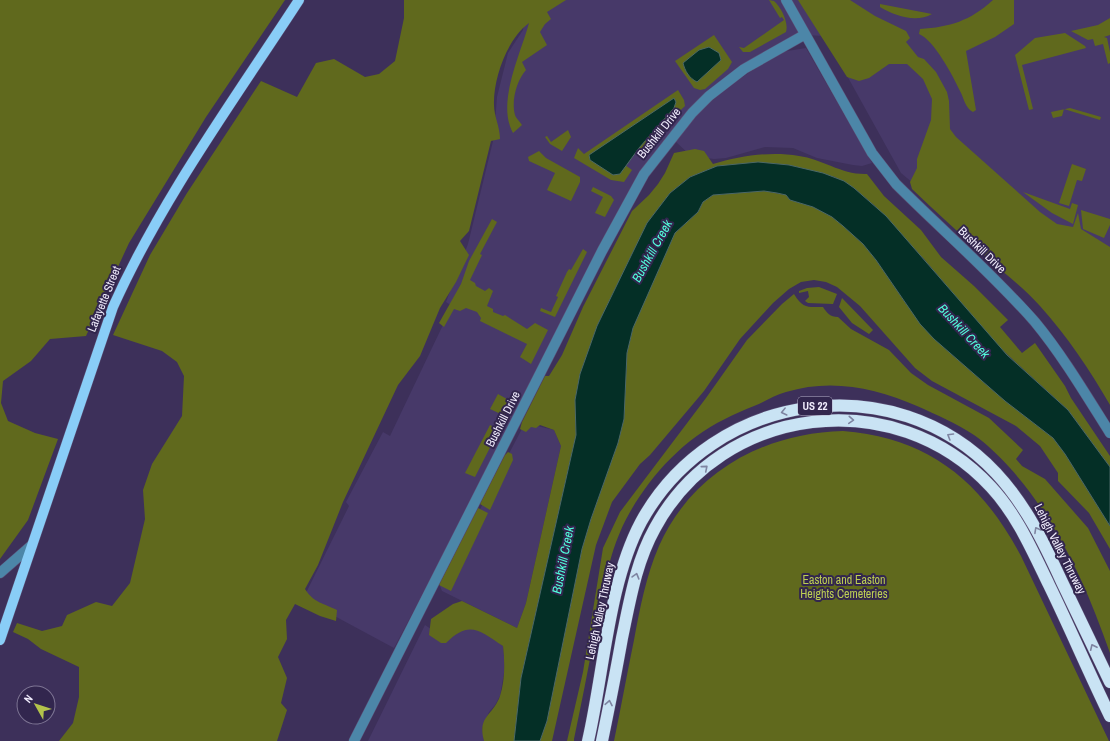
<svg xmlns="http://www.w3.org/2000/svg" width="1110" height="741" viewBox="0 0 1110 741" font-family="'Archivo Narrow',sans-serif">
<style>
.built{fill:#473969}
.green{fill:#60691d}
.water{fill:#042f26;stroke:#4b6866}
.lines{fill:none;stroke-linecap:round;stroke-linejoin:round}
.minor-casing{stroke:#5a4e74;stroke-width:11}
.major-casing{stroke:#5a4e74;stroke-width:11}
.highway-casing{stroke:#5a4e74;stroke-width:13}
.minor{stroke:#4c86a8;stroke-width:10}
.major{stroke:#89cdf7;stroke-width:10}
.highway{stroke:#c9e3f4;stroke-width:12}
.oneway{stroke:#7e84a1}
.labels{text-anchor:middle;dominant-baseline:central;stroke-width:4;stroke-linejoin:round;paint-order:stroke}
.shield{fill:#32264e;stroke:#b7b1c8;stroke-width:1}
.shield-label{font-size:11px;font-weight:bold;fill:#f0ecfc}
.street-label{font-size:12px;fill:#f0ecfc;stroke:#32264e}
.park-label{font-size:12px;fill:#bdce53;stroke:#32264e}
.water-label{font-size:13px;font-style:italic;fill:#51ffdc;stroke:#32264e}
</style>
<rect width="100%" height="100%" fill="#3d305a"/>
<!-- built -->
<path class="built" d="M 528,0 L 1110,0 L 1110,389 L 1070,333 L 931,198 L 901,173 L 825,36 L 804,35 L 733,76 L 650,164 L 394,648 L 303,599 L 349,506 L 346,502 L 383,432 L 390,436 L 452,306 L 446,302 L 468,244 L 494,137 L 497,97 L 508,53 L 523,30 Z
M 806,48 L 872,163 L 862,166 L 853,165 L 817,158 L 793,148 L 765,147 L 726,158 L 714,159 L 691,156 L 675,141 L 687,125 L 725,88 L 781,52 Z
M 525,423 L 554,430 L 561,446 L 526,603 L 517,628 L 442,591 L 440,586 Z
M 471,619 L 503,646 L 505,667 L 500,696 L 495,705 L 489,712 L 482,728 L 484,741 L 368,741 L 425,625 L 437,633 Z"/>
<!-- green -->
<path class="green" d="M 0,0 L 285,0 L 206,117 L 129,243 L 86,336 L 50,339 L 31,361 L 3,381 L 1,403 L 8,421 L 35,433 L 58,439 L 28,520 L 0,559 Z
M 404,0 L 566,0 L 547,12 L 551,19 L 545,24 L 540,32 L 547,45 L 522,62 L 526,70 C 517,80 511,100 515,115 C 516,118 520,122 522,125 L 513,133 C 496,103 521,53 529,23 C 507,39 493,79 494,105 C 494,116 500,127 500,139 L 491,141 L 469,231 L 460,241 L 469,255 L 456,282 L 440,308 L 420,356 L 398,385 L 343,502 L 318,565 L 305,589 C 314,603 323,603 337,610 L 336,621 L 320,616 L 295,604 L 286,620 L 287,639 L 278,657 L 287,678 L 281,703 L 287,710 L 277,741 L 59,741 L 73,723 L 79,697 L 79,667 L 41,649 L 28,639 L 13,632 L 17,623 L 42,631 L 62,626 L 67,615 L 96,602 L 112,606 L 130,583 L 145,519 L 143,490 L 152,464 L 182,416 L 184,376 L 177,362 L 162,351 L 113,335 L 150,255 L 187,193 L 261,81 L 297,97 L 316,63 L 334,59 L 365,77 L 379,74 L 395,61 L 404,18 Z
M 769,0 L 774,1 C 781,7 789,23 786,32 L 750,52 L 743,52 L 739,47 L 744,48 L 784,20 L 782,17 L 780,18 Z
M 798,0 L 850,0 L 875,16 L 906,31 L 910,38 L 906,42 L 918,57 L 924,59 L 936,72 L 947,92 L 949,101 L 950,129 L 956,137 L 1040,212 L 1057,224 L 1073,227 L 1078,213 L 1081,229 L 1110,247 L 1110,405 C 1090,370 1067,336 1040,306 C 1024,288 1004,273 986,257 C 961,235 936,212 912,189 L 910,182 L 917,168 L 917,159 L 931,120 L 932,99 L 923,79 L 907,64 L 889,64 L 869,78 L 859,81 L 847,77 Z
M 993,0 L 1014,0 L 1014,24 L 995,37 L 966,51 L 976,110 L 973,112 C 965,108 964,98 960,91 C 953,76 934,40 919,34 L 920,29 C 950,27 970,21 993,0 Z
M 880,4 L 932,14 C 916,23 895,16 880,7 Z
M 1110,18 L 1110,35 L 1104,37 L 1107,38 L 1110,52 L 1110,63 L 1108,64 L 1103,44 L 1095,46 L 1093,39 L 1088,40 L 1071,31 L 1098,25 Z
M 1065,33 L 1085,46 L 1086,48 L 1022,65 L 1033,109 L 1029,110 L 1015,55 L 1035,38 Z
M 714,35 L 732,62 L 728,69 L 705,89 L 700,90 L 694,88 L 675,61 Z
M 678,90 L 684,100 L 685,106 L 668,122 L 640,157 L 634,153 L 625,165 L 632,170 L 624,182 L 611,180 L 574,158 L 578,148 L 584,154 Z
M 1070,108 L 1101,117 L 1100,120 L 1064,109 L 1062,116 L 1053,118 L 1051,112 Z
M 568,130 L 571,137 L 562,151 L 550,144 L 545,137 L 547,136 L 551,142 Z
M 695,149 L 704,151 L 713,164 C 740,156 770,151 799,156 C 822,159 842,175 867,174 L 884,196 L 921,230 L 941,257 L 974,286 L 1008,320 L 1000,327 L 1022,353 L 1035,343 L 1065,386 L 1071,398 L 1110,456 L 1110,467 L 1068,410 L 997,345 L 924,259 L 875,206 L 854,188 L 835,177 L 789,165 L 771,163 L 717,166 L 690,177 L 670,193 L 647,223 L 597,326 L 580,374 L 575,400 L 576,436 L 573,448 L 521,678 L 514,741 L 484,741 C 477,716 493,716 500,696 C 505,680 505,663 503,646 C 479,630 469,620 446,643 L 441,643 L 429,635 L 431,619 L 453,604 L 462,601 L 517,628 L 526,603 L 561,446 L 554,430 L 540,425 L 536,428 L 531,427 L 526,432 L 520,429 L 522,422 L 545,376 L 549,376 L 562,355 L 583,307 L 632,211 L 649,195 L 658,184 L 665,173 L 674,153 Z
M 539,151 L 546,158 L 580,177 L 580,182 L 571,201 L 547,190 L 555,173 L 529,161 L 528,157 Z
M 1072,164 L 1086,169 L 1082,181 L 1077,180 L 1069,206 L 1059,203 Z
M 593,187 L 611,196 L 614,200 L 605,217 L 595,213 L 603,197 L 591,191 Z
M 764,191 L 786,195 L 790,200 L 813,207 L 832,217 L 843,226 L 863,244 L 876,260 L 906,304 L 943,347 L 1005,401 L 1053,438 L 1065,454 L 1110,526 L 1110,549 L 1089,513 L 1058,481 L 1058,473 L 1040,446 L 1016,426 L 932,381 L 915,368 L 860,306 L 837,287 L 826,282 L 814,280 L 801,282 L 789,289 L 773,303 L 740,339 L 704,391 L 650,455 L 640,464 L 612,502 L 596,545 L 552,741 L 540,741 L 547,721 L 582,549 L 591,519 L 618,443 L 624,419 L 627,353 L 633,328 L 642,305 L 675,233 L 698,212 L 703,202 L 713,195 Z
M 1023,192 L 1070,209 L 1072,203 L 1078,205 L 1073,224 L 1052,213 Z
M 1081,210 L 1110,219 L 1110,225 L 1104,238 L 1083,229 Z
M 492,219 L 497,222 L 480,254 L 482,255 L 470,280 L 475,283 L 476,286 L 485,291 L 489,288 L 493,291 L 487,306 L 493,309 L 493,312 L 503,316 L 505,315 L 527,329 L 535,323 L 548,330 L 531,364 L 520,357 L 527,344 L 480,321 L 481,318 L 477,312 L 466,308 L 460,311 L 454,309 L 444,327 L 439,323 L 461,284 L 469,261 Z
M 583,249 L 587,252 L 555,317 L 540,311 L 541,308 L 551,312 L 558,297 L 556,296 L 567,272 L 569,269 L 571,270 Z
M 819,287 L 837,294 L 833,304 L 808,303 L 805,301 L 809,297 L 808,291 L 799,293 L 799,291 L 807,288 Z
M 794,294 C 803,309 808,307 823,307 C 827,313 830,317 838,317 L 851,329 L 889,350 L 911,373 L 928,385 L 989,418 L 1023,450 L 1016,459 L 1022,466 L 1045,479 L 1088,528 L 1110,571 L 1110,653 C 1086,585 1059,523 1010,468 C 999,456 987,444 974,435 C 956,423 937,415 917,406 C 876,388 831,378 786,392 C 775,395 764,402 754,406 C 744,410 734,414 725,419 C 684,439 652,474 630,512 C 608,550 602,596 594,637 C 588,671 581,705 574,739 L 574,741 L 567,741 L 583,672 L 603,548 L 620,512 L 706,398 L 747,340 L 782,304 Z
M 842,298 L 873,330 L 869,334 L 852,323 L 839,307 Z
M 498,394 L 512,402 L 505,416 L 490,409 Z
M 490,425 L 499,430 L 475,477 L 465,473 Z
M 843,431 C 929,438 981,481 1021,556 L 1109,741 L 614,741 C 621,707 627,674 634,640 C 640,608 646,576 659,546 C 692,472 764,433 843,431 Z
M 508,452 L 512,454 L 513,460 L 490,510 L 480,504 L 505,455 Z
M 478,508 L 488,513 L 451,591 L 439,585 Z"/>
<!-- water -->
<path class="water" d="M 709,47 L 719,53 L 721,60 L 697,82 C 689,78 685,71 683,63 L 699,50 Z
M 674,98 L 676,102 L 674,108 L 639,148 L 620,174 L 613,175 L 590,160 L 589,155 Z
M 758,162 L 789,165 L 823,173 L 844,181 L 854,188 L 886,216 L 1007,355 L 1068,410 L 1110,467 L 1110,526 L 1065,454 L 1053,438 L 1005,401 L 934,339 L 920,324 L 876,260 L 863,244 L 843,226 L 832,217 L 813,207 L 790,200 L 786,195 L 777,193 L 764,191 L 713,195 L 703,202 L 698,212 L 675,233 L 633,328 L 627,353 L 624,419 L 618,443 L 591,519 L 582,549 L 547,721 L 540,741 L 514,741 L 521,678 L 573,448 L 576,435 L 575,400 L 580,374 L 597,326 L 647,223 L 670,193 L 690,177 L 717,166 Z"/>
<g class="lines">
<!-- minor casing -->
<g class="minor-casing">
<path id="minor" d="M 786,0 L 872,153 L 896,184 C 942,230 992,273 1035,322 C 1063,356 1086,395 1110,433
M 0,573 L 32,545
M 354,741 L 602,251 L 644,174 L 692,113 L 709,96 L 744,69 L 804,35"/>
</g>
<!-- major casing -->
<g class="major-casing">
<path id="major" d="M 0,640 L 113,307 C 162,198 234,100 299,0"/>
</g>
<!-- highway casing -->
<g class="highway-casing">
<path id="highway" d="M 588,741 C 604,672 608,584 641,522 C 712,392 894,364 996,473 C 1026,505 1044,543 1062,582 C 1078,616 1094,649 1110,682
M 602,741 C 609,707 616,672 622,638 C 630,600 636,562 655,528 C 722,404 895,383 991,487 C 1017,515 1032,550 1049,585 C 1070,628 1089,673 1110,716"/>
</g>
<!-- minor -->
<use href="#minor" class="minor"/>
<!-- major -->
<use href="#major" class="major"/>
<!-- highway -->
<use href="#highway" class="highway"/>
</g>
<!-- one-way arrows -->
<defs><path id="oneway-chevron" d="M-2-3.5L2.5 0L-2 3.5" fill="none" stroke-width="1.6" stroke-linecap="round" stroke-linejoin="round"/></defs>
<g class="oneway">
<use href="#oneway-chevron" transform="translate(784 412) rotate(166)"/>
<use href="#oneway-chevron" transform="translate(851 420) rotate(4)"/>
<use href="#oneway-chevron" transform="translate(950 436) rotate(-149)"/>
<use href="#oneway-chevron" transform="translate(705 468) rotate(-40)"/>
<use href="#oneway-chevron" transform="translate(1037 530) rotate(-119)"/>
<use href="#oneway-chevron" transform="translate(636 576) rotate(-74)"/>
<use href="#oneway-chevron" transform="translate(1093 647) rotate(-115)"/>
<use href="#oneway-chevron" transform="translate(609 703) rotate(-79)"/>
</g>
<g class="labels">
<!-- shield labels -->
<rect class="shield" x="798" y="397" width="34" height="18" rx="3"/>
<g class="shield-label">
<text x="815" y="406">US 22</text>
</g>
<!-- street labels -->
<g class="street-label">
<text transform="translate(659 133) rotate(-51)">Bushkill Drive</text>
<text transform="translate(982 250) rotate(44)">Bushkill Drive</text>
<text transform="translate(104 299) rotate(-68)">Lafayette Street</text>
<text transform="translate(503 419) rotate(-63)">Bushkill Drive</text>
<text transform="translate(1060 549) rotate(63)">Lehigh Valley Thruway</text>
<text transform="translate(600 611) rotate(-78)">Lehigh Valley Thruway</text>
</g>
<!-- park labels -->
<g class="park-label">
<text x="844" y="580">Easton and Easton<tspan x="844" dy="14">Heights Cemeteries</tspan></text>
</g>
<!-- water labels -->
<g class="water-label">
<text transform="translate(652 251) rotate(-61)">Bushkill Creek</text>
<text transform="translate(964 331) rotate(47)">Bushkill Creek</text>
<text transform="translate(563 560) rotate(-79)">Bushkill Creek</text>
</g>
</g>
<!-- north arrow -->
<g transform="translate(36 705) rotate(309)"><circle r="19" fill="#32264e" stroke="#7e7594"/>
<path d="M0-3L7 15L0 10L-7 15Z" fill="#b3c24b"/>
<text y="-6" font-size="11" font-weight="bold" text-anchor="middle" fill="#f0ecfc">N</text>
</g>
</svg>
